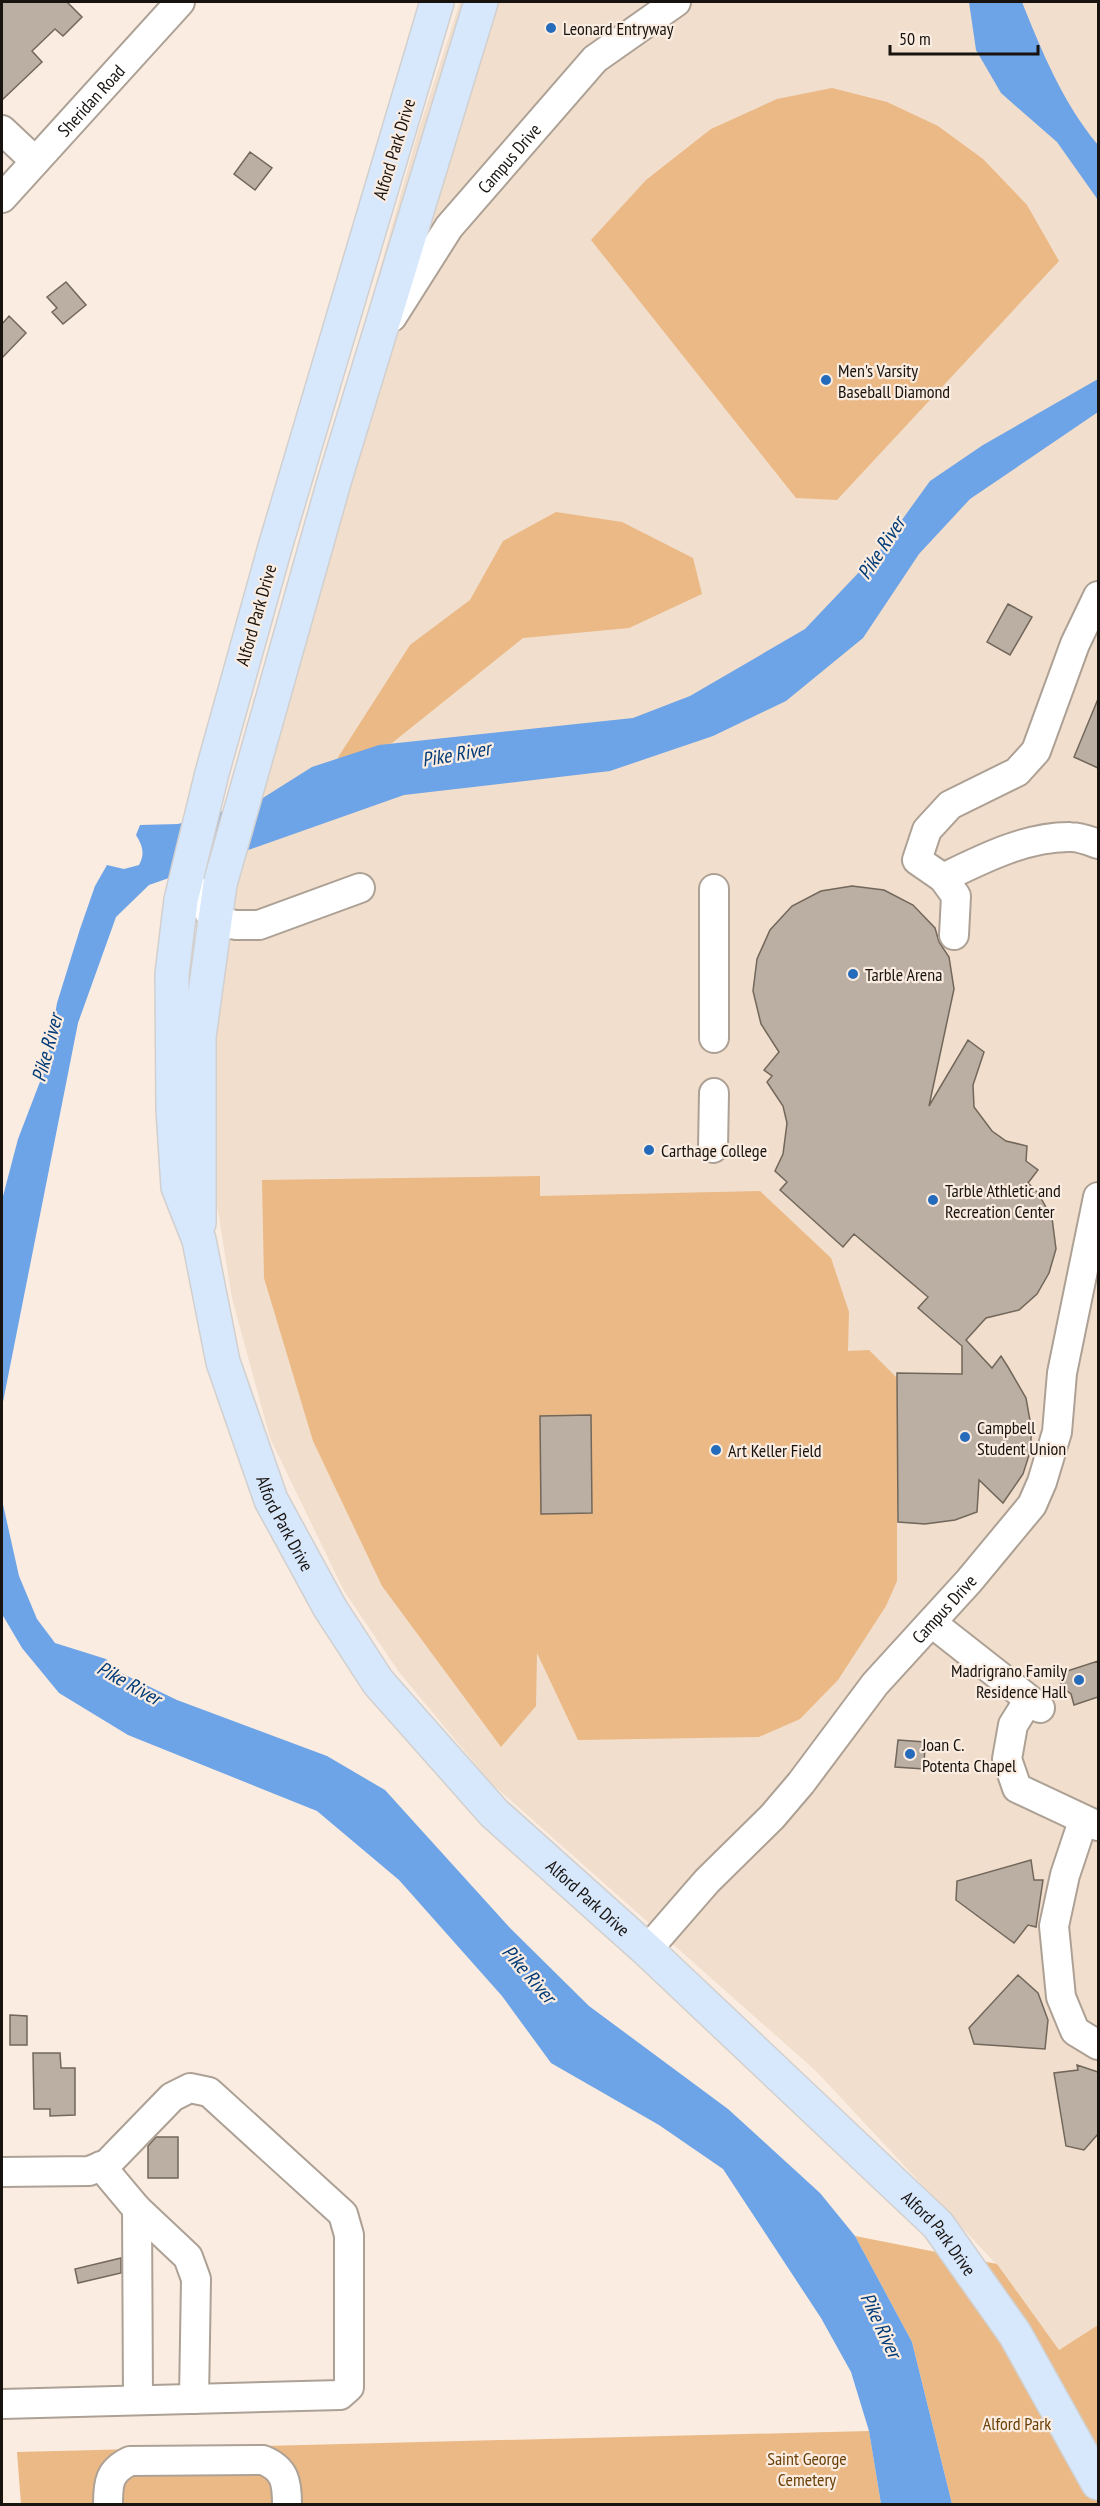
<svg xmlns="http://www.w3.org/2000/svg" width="1100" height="2506" viewBox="0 0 1100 2506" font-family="'PT Sans Narrow',sans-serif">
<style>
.built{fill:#f1decc}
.green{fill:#ebb985}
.water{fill:#6da3e7}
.building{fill:#bbaea2;stroke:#72675b;stroke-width:1.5}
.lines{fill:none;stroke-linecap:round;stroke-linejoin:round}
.minor-casing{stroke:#ada195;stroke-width:32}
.major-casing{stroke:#d1d0cf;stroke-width:36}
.minor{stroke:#fff;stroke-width:28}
.major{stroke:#d7e7fc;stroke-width:33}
.poi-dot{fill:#256bbb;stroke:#faece0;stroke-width:2}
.labels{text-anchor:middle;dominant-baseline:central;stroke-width:4.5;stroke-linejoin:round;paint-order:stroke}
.poi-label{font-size:18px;fill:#18130f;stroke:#faece0;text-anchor:start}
.street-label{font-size:18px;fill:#18130f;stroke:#faece0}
.park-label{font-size:18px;fill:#6b4008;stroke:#faece0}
.water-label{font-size:20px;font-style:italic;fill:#013b78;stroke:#faece0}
</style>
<rect width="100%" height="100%" fill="#faece0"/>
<!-- built -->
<path class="built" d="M 460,2 L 1098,2 L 1098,2325 L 1059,2350 L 996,2264 L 816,2071 L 491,1783 L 399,1672 L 344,1591 L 270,1438 L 232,1298 L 187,1019 L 193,942 L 295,556 L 361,337 L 419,129 Z"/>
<!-- green -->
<path class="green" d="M 832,88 L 887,102 L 938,126 L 983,159 L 1027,205 L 1059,261 L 837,500 L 796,498 L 591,240 L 646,180 L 711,129 L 777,99 Z
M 556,512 L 622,522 L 693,558 L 702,594 L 629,628 L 523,638 L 392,743 L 337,759 L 410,645 L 470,600 L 503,541 Z
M 540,1176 L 540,1196 L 760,1191 L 831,1258 L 849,1312 L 848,1351 L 869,1350 L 897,1378 L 897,1581 L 886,1606 L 838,1680 L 800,1719 L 759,1737 L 578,1740 L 537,1653 L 536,1706 L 501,1747 L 382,1586 L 313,1441 L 264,1278 L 262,1180 Z
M 855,2236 L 997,2264 L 1059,2350 L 1098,2325 L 1098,2504 L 952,2504 L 912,2342 Z
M 869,2431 L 881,2504 L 21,2504 L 17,2452 Z"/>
<!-- water -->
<path class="water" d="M 969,2 L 1022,2 C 1042,52 1063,103 1098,145 L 1098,200 L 1057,142 L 1001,93 L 976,50 Z
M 1098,379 L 1098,412 L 970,499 L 919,554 L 863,638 L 786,701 L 713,736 L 610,771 L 404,795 L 149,885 L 116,917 L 78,1023 L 2,1407 L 2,1200 L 18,1139 L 46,1066 L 57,1003 L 80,929 L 95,886 L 107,865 L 124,869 L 139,865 C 145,854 143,846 136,835 L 140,825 L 178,824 L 258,801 L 312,767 L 379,745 L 633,718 L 690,696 L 805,629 L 881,549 L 930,481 L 983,445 Z
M 2,1500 L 19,1576 L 37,1619 L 55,1643 L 106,1659 L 119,1672 L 177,1700 L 327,1756 L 385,1790 L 510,1928 L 589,2006 L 728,2109 L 820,2193 L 855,2236 L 912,2342 L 952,2504 L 881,2504 L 869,2431 L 851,2372 L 821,2318 L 723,2169 L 659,2125 L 551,2063 L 502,1996 L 399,1880 L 317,1811 L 128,1735 L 59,1693 L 22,1648 L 2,1614 Z"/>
<!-- building -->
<path class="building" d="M 2,2 L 67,2 L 82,17 L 63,36 L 55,29 L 32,51 L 42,62 L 2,100 Z
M 250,152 L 272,168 L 255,190 L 234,174 Z
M 66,282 L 86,305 L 63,324 L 52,312 L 57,308 L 47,297 Z
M 9,316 L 26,333 L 2,358 L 2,324 Z
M 1008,604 L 1032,617 L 1010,655 L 987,642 Z
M 1098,699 L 1098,768 L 1074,757 Z
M 852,886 L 884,890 L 913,905 L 935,928 L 939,942 L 949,957 L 954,989 L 929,1106 L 968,1040 L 984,1052 L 973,1085 L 974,1107 L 992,1131 L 1006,1141 L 1027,1146 L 1026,1161 L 1038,1170 L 1028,1183 L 1038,1193 L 1052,1218 L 1056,1249 L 1049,1273 L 1037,1294 L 1019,1310 L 986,1318 L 966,1340 L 992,1368 L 1001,1356 L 1008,1367 L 1026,1398 L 1031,1426 L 1031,1449 L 1023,1474 L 1003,1503 L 979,1480 L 977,1512 L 955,1520 L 925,1524 L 898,1522 L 897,1373 L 962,1374 L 962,1346 L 918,1308 L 928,1297 L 854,1234 L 843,1247 L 780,1190 L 787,1182 L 775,1171 L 783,1154 L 787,1123 L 783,1106 L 767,1082 L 772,1076 L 764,1070 L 779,1052 L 761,1024 L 753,991 L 757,959 L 770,930 L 792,906 L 821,891 Z
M 591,1415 L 592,1513 L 541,1514 L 540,1416 Z
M 1098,1661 L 1098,1697 L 1074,1705 L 1071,1694 L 1062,1687 L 1058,1674 Z
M 898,1740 L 925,1742 L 924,1769 L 895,1767 Z
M 1031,1860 L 1034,1880 L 1043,1880 L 1036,1927 L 1028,1925 L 1014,1943 L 956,1900 L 957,1881 Z
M 1018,1975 L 1038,1993 L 1048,2020 L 1045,2049 L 974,2044 L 969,2028 Z
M 10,2015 L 27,2016 L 27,2045 L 10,2045 Z
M 33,2053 L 60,2053 L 61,2068 L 75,2068 L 75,2115 L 50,2116 L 50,2109 L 34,2109 Z
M 1077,2065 L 1098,2072 L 1098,2134 L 1084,2150 L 1066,2146 L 1054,2073 L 1078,2070 Z
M 156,2137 L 178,2137 L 178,2178 L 148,2178 L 148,2146 Z
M 121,2258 L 121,2273 L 78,2283 L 75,2269 Z"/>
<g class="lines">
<!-- minor casing -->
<g class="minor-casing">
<g id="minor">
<path d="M 2,130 L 35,161"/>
<path id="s1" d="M 2,198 L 180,2"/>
<path id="s2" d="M 392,317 L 449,227 L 595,59 L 676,2"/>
<path d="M 186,878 L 215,921 L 236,925 L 259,925 L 360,888"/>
<path d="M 943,878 C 982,859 1027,836 1071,837 C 1080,837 1090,841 1098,844"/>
<path d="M 954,935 L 956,896 L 943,878 L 917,860 L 927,830 L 950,805 L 1017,772 L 1036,751 L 1075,644 L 1098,596"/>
<path d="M 714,1038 L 714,889"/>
<path d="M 713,1148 L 714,1093"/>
<path d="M 932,1623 L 1040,1708"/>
<path d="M 1028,1701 L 1013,1725 L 1007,1759 L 1017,1788 L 1098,1826"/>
<path d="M 1083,1821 L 1065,1875 L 1054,1926 L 1061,1997 L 1075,2031 L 1098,2045"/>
<path id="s3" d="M 647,1950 L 707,1881 L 772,1817 L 801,1783 L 875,1684 L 969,1581 L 1032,1505 L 1042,1482 L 1057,1432 L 1062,1373 L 1098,1197"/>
<path d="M 101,2166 L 137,2209 L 138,2400"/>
<path d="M 2,2172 L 89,2171 L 107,2164 L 172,2097 L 190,2088 L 209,2092 L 343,2214 L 349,2235 L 349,2387 L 340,2395 L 2,2404"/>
<path d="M 137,2209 L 188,2257 L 196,2279 L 194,2399"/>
<path d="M 108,2504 C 108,2483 109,2471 130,2461 L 263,2460 C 285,2469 287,2482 287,2504"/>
</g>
</g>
<!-- major casing -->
<g class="major-casing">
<g id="major">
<path id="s4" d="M 437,2 L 275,547 L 212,773 L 181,900 L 172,974 L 173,1109 L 178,1187 L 199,1240 L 223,1362 L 271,1500 L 330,1608 L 378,1682 L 494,1813 L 647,1950 L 938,2225 L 1015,2334 L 1098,2483"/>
<path d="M 199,1223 L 199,1037 L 220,884 L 334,482 L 481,2"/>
</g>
</g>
<!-- minor -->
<use href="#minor" class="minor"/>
<!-- major -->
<use href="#major" class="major"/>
</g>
<!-- markers -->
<g class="poi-dot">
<circle cx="551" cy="28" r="6"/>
<circle cx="826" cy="380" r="6"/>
<circle cx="853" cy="974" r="6"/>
<circle cx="649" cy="1150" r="6"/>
<circle cx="933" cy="1200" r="6"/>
<circle cx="965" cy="1437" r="6"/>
<circle cx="716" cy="1450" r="6"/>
<circle cx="1079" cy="1680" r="6"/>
<circle cx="910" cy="1754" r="6"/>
</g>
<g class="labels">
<!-- poi labels -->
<g class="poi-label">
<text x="563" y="28">Leonard Entryway</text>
<text x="838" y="370">Men's Varsity<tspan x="838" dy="21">Baseball Diamond</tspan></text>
<text x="865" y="974">Tarble Arena</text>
<text x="661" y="1150">Carthage College</text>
<text x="945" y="1190">Tarble Athletic and<tspan x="945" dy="21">Recreation Center</tspan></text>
<text x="977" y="1427">Campbell<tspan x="977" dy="21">Student Union</tspan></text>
<text x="728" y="1450">Art Keller Field</text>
<text x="1067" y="1670" text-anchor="end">Madrigrano Family<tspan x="1067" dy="21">Residence Hall</tspan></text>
<text x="922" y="1744">Joan C.<tspan x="922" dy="21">Potenta Chapel</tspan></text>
</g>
<!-- street labels -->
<g class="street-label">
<text stroke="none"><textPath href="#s1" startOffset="132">Sheridan Road</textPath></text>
<text transform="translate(394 149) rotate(-73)">Alford Park Drive</text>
<text stroke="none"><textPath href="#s2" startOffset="198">Campus Drive</textPath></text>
<text transform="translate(256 615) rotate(-74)">Alford Park Drive</text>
<text stroke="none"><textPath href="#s4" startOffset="1576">Alford Park Drive</textPath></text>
<text stroke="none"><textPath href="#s3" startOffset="453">Campus Drive</textPath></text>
<text stroke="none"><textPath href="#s4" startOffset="2062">Alford Park Drive</textPath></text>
<text stroke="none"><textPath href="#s4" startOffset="2548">Alford Park Drive</textPath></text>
</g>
<!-- park labels -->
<g class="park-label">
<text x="1017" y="2423">Alford Park</text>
<text x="807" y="2458">Saint George<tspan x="807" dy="21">Cemetery</tspan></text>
</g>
<!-- water labels -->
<g class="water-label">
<text transform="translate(881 548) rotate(-57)">Pike River</text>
<text transform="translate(456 754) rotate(-10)">Pike River</text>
<text transform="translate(47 1048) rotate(-75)">Pike River</text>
<text transform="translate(129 1683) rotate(29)">Pike River</text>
<text transform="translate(529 1974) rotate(49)">Pike River</text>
<text transform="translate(881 2325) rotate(65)">Pike River</text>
</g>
</g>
<!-- border -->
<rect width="1100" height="2506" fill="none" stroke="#18130f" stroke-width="6"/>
<!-- scale -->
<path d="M890 45v9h148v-9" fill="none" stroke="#18130f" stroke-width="3"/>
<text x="899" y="45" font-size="18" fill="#18130f" stroke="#faece0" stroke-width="4.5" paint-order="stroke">50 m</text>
</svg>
